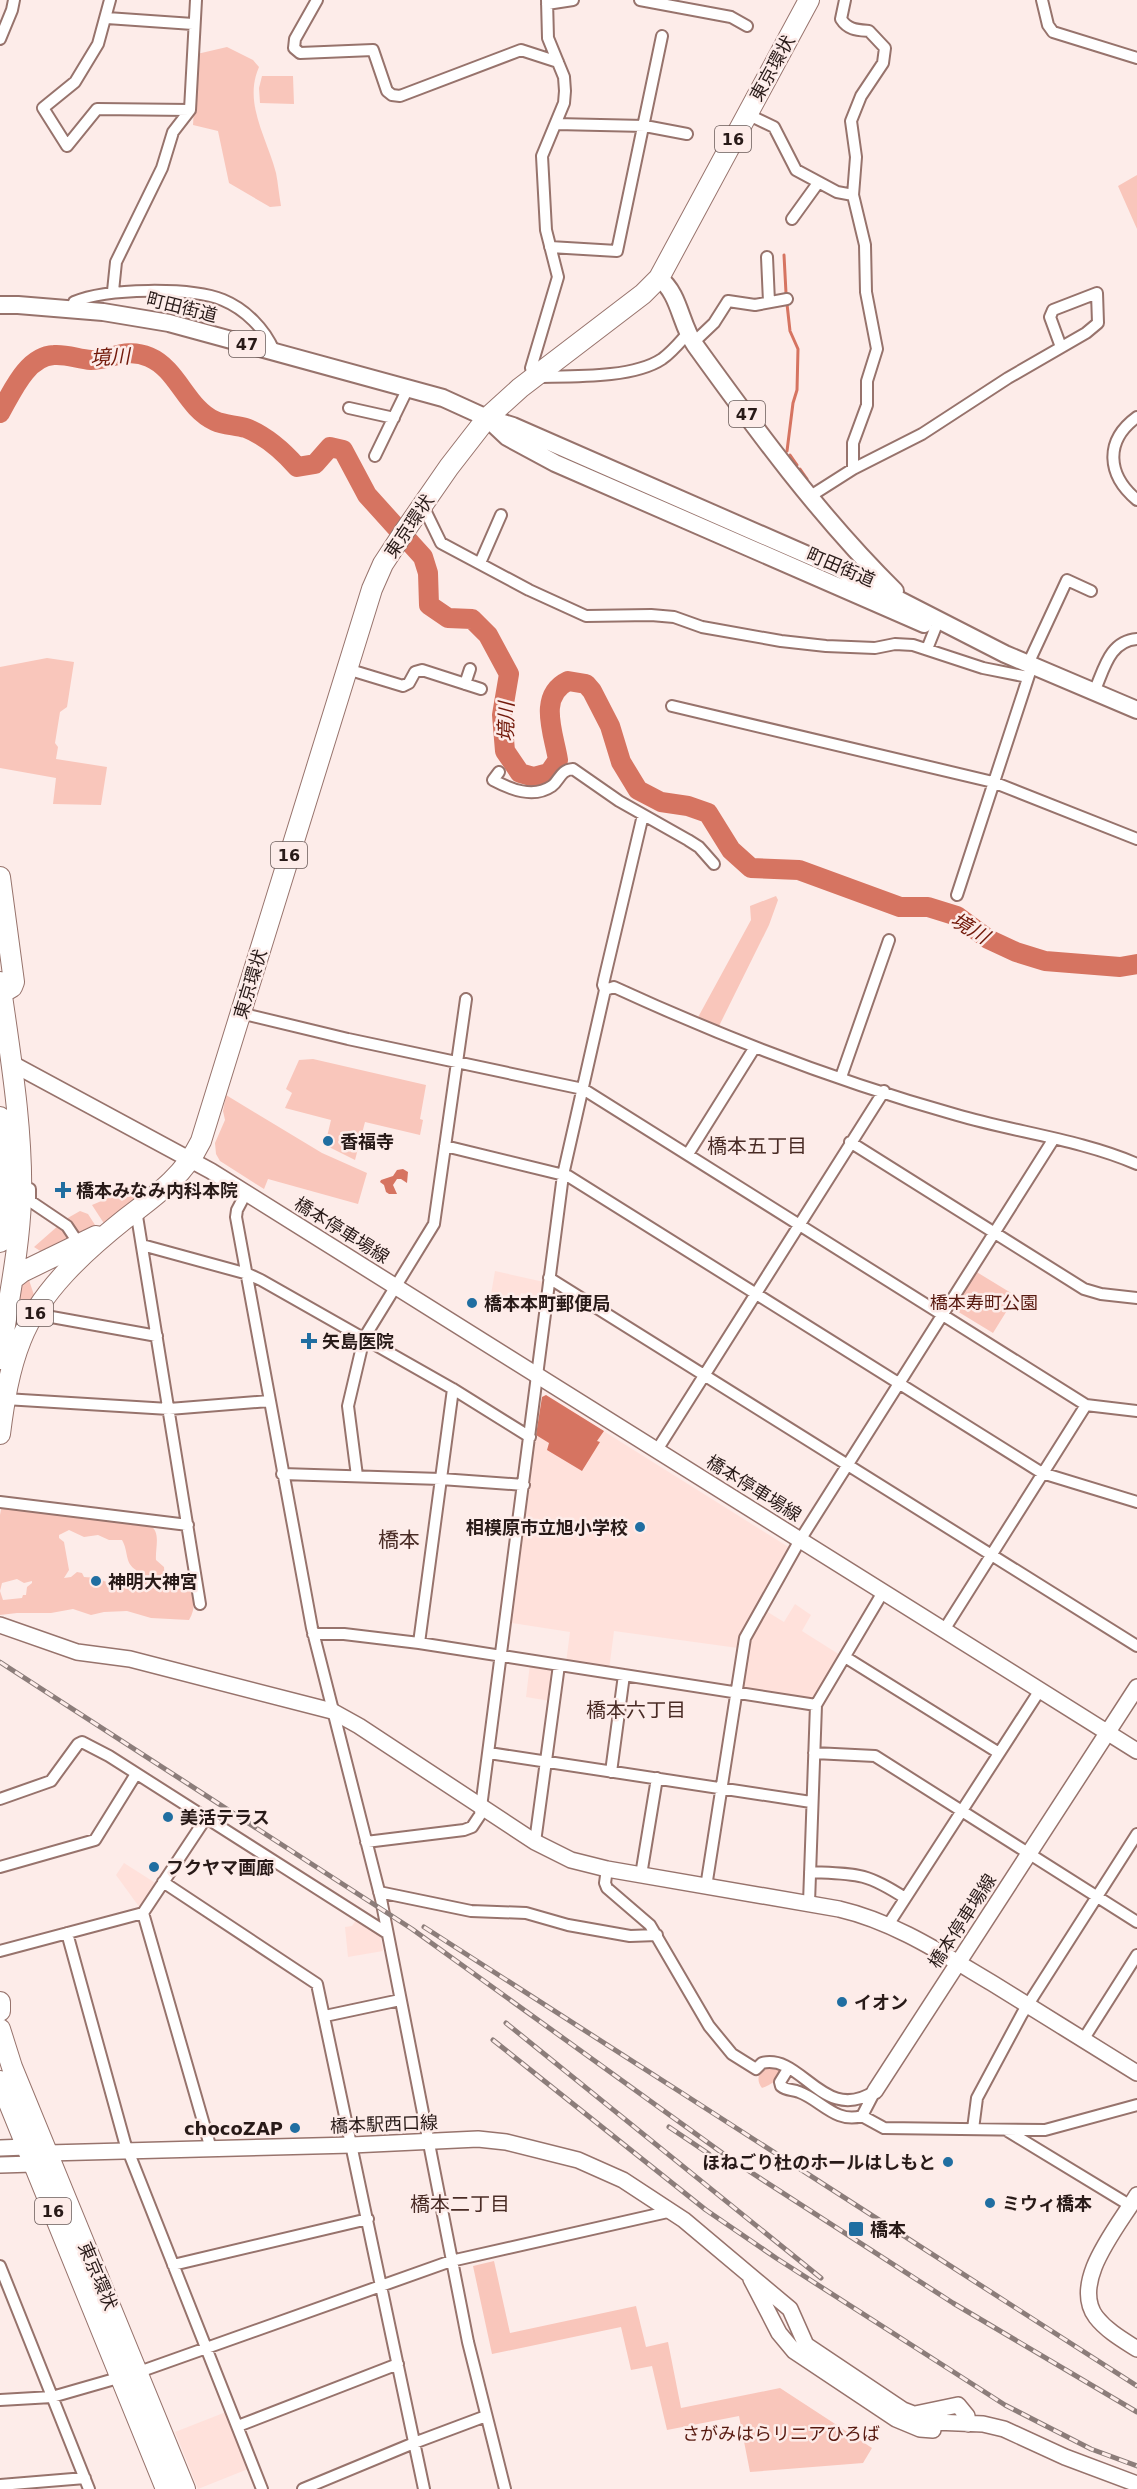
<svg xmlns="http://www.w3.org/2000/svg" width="1137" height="2489" viewBox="0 0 1137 2489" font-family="'DejaVu Sans','Noto Sans JP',sans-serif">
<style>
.built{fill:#ffe1db}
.green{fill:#f9c6bb;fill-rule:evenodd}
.water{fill:#d67461}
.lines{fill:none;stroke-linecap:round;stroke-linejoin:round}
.stream{stroke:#d67461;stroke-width:3}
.river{stroke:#d67461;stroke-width:20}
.street-casing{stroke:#97736c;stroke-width:14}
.secondary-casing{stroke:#97736c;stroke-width:18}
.primary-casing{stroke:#97736c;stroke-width:20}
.highway-casing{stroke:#97736c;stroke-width:22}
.street{stroke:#fff;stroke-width:10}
.secondary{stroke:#fff;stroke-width:15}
.primary{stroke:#fff;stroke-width:16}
.highway{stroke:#fff;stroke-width:20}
.rail-casing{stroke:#8c7d7a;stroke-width:5}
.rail{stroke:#fdece9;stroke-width:3;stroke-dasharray:9;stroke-linecap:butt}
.poi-dot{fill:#206ea1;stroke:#fdece9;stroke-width:2}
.labels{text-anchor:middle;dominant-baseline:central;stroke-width:5;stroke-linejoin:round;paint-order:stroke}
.shield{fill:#fdece9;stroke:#685957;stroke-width:1.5}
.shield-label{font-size:16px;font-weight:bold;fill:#281a18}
.street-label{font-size:18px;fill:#281a18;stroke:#fdece9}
.poi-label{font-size:18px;font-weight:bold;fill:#281a18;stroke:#fdece9;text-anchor:start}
.park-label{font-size:18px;fill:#57190f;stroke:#fdece9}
.water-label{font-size:20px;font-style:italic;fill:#72190a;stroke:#fdece9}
.neighbourhood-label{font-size:20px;fill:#492b25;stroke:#fdece9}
.quarter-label{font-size:21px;fill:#492b25;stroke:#fdece9}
</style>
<rect width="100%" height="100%" fill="#fdece9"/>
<!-- built -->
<path class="built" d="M 495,1271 L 544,1282 L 541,1297 L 521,1293 L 517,1311 L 489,1306 Z
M 546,1395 L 790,1548 L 741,1634 L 738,1648 L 614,1631 L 609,1670 L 566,1663 L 570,1632 L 512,1623 L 536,1435 L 542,1397 Z
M 795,1604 L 811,1615 L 802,1631 L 840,1655 L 813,1699 L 744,1687 L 742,1684 L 749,1638 L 766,1611 L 784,1622 Z
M 530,1664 L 554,1670 L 550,1701 L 526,1697 Z
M 124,1863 L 157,1884 L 140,1908 L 116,1875 Z
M 357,1919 L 380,1934 L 383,1951 L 348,1957 L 345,1927 L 352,1926 Z
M 226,2412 L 248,2469 L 198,2489 L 175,2432 Z"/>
<!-- green -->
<path class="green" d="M 227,47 L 253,60 L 259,67 C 243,103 267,138 276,173 C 278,183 279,195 281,206 L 270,207 L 229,183 L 218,131 L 193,125 L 197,54 Z
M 262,76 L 293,76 L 294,104 L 260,103 L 259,88 Z
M 1137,175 L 1137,229 L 1118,186 Z
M 47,658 L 74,662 L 67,707 L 60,712 L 55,743 L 58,747 L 56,759 L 107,767 L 101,805 L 53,804 L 56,778 L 0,768 L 0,667 Z
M 776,896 L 778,900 L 769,925 L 718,1028 L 696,1021 L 751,920 L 750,906 Z
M 313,1059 L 426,1085 L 420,1119 L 423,1120 L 420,1135 L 365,1122 L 355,1160 L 325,1145 L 331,1120 L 285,1108 L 292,1093 L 286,1089 L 299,1060 Z
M 226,1095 L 322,1153 L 367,1173 L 358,1204 L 268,1179 L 264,1189 L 220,1161 L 216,1154 L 215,1143 L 225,1120 L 223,1111 Z
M 134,1187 L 137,1188 L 144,1197 L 105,1225 L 92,1205 Z
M 80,1211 L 88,1214 L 97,1228 L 81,1235 L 66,1219 Z
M 59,1225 L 71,1238 L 45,1254 L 34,1247 Z
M 975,1271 L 1016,1296 L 993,1333 L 952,1308 Z
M 28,1277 L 36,1301 L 5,1353 L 21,1284 Z
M 2,1504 L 148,1524 C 162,1531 155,1547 156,1560 L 164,1567 C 165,1585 169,1580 177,1590 L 181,1588 L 186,1580 L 191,1582 C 195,1595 196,1609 189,1620 L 151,1618 L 127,1611 L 104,1612 L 91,1615 L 73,1609 L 51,1613 L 17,1613 L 0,1615 L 0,1515 ZM 69,1530 L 84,1537 L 98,1535 L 109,1540 L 122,1540 C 129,1552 124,1562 136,1570 L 138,1584 L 135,1588 L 122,1588 L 115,1583 L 111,1584 L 97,1578 L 84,1577 L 82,1573 L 77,1572 L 71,1577 L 64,1578 L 69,1570 L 64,1542 L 59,1538 L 59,1535 ZM 17,1579 L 24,1583 L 32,1581 L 32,1583 L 27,1587 L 26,1595 L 23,1595 L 22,1598 L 3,1600 L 0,1591 L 2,1583 Z
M 769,2066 L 780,2070 C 779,2080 771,2085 762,2088 C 755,2079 759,2070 769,2066 Z
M 494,2261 L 510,2333 L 636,2306 L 646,2347 L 668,2342 L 681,2408 L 780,2388 L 872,2448 L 863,2463 L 750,2472 L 739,2416 L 667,2430 L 652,2366 L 631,2370 L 621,2327 L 492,2354 L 473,2266 Z"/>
<!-- water -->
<path class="water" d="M 403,1169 L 408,1172 L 407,1183 L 401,1179 L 397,1179 L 393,1185 L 397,1194 L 389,1194 L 386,1192 L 384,1185 L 380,1182 L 381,1180 L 393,1176 L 397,1170 Z
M 546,1395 L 604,1431 L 597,1441 L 600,1442 L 582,1471 L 547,1450 L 549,1443 L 536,1435 L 542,1397 Z"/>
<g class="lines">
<!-- stream -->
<path class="stream" d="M 784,255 L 786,293
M 787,304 L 790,331 L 798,349 L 797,390 L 793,403 L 787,451
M 790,455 L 797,465
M 800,469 L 807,479"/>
<!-- river -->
<path class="river" d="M 0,413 C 12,392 27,356 54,355 C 67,354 78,359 91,360 C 111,360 126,347 149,357 C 178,369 186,408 215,421 C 224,425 236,425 246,428 C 266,436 283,451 297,467 L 315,464 L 330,447 L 343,450 L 367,495 L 423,557 L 428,573 L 429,605 L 448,618 L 472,619 L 488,635 L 509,674 L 502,715 L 505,751 L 520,773 L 534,777 L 549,773 L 558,760 C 554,734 537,696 568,681 L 586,684 L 592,691 L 610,726 L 621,762 L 638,790 L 661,802 L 688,806 L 708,813 L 731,850 L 751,868 L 799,870 L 900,907 L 928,907 L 957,916 L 988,939 L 1016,952 L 1045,961 L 1120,967 L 1137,964"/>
<!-- street casing -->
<g class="street-casing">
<path id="street" d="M 110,0 L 98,44 L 75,82 L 43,108 L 67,146 L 97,109 L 190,110
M 317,0 L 295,39 L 294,48 L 300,53 L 373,50 L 387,91 L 392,95 L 400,96 L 521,50 L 558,62
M 547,0 L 548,38 L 564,77 L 565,91 L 564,103 L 542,156 L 546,230 L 558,277 L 531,368 L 534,377 C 569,376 632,379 662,359 C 672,352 680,342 688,333
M 640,0 L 731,17 L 747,26
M 845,0 L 841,19 C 848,30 857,30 869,31 L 885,48 L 883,63 L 861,96 L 851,121 L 856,157 L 853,195 L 865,245 L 866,292 L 877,349 L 867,381 L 867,405 L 853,443 L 853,469
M 1042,0 L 1048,25 L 1053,32 L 1137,58
M 547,4 L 573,0
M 107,18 L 193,24
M 0,39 L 12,10 L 14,0
M 747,114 L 774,127 L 796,170 L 837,192 L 853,195
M 556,124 L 645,126 L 687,134
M 792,219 L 818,183
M 550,247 L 617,251 L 662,36
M 767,257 L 769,302
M 113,291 L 116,262 L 162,168 L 173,132 L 190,110 L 196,0
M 72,309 L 74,302 C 106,288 191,287 223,300 C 245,309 265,329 274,351
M 693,343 L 714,323 L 728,301 L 755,305 L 787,299
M 349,408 L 394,418
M 1137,417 C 1104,441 1107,475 1137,500
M 375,456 L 408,388
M 809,497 L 853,469 L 922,434 L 1008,378 L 1086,333 L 1098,323 L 1097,293 L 1053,310 L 1050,317 L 1061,347
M 423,506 L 441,543 L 529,590 L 586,616 L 651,615 L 674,617 L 702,627 L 781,641 L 826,646 L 875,648 L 895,644 L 913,645 L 983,668 L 1028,677
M 480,563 L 501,515
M 927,649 L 935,629
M 1028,664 L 1067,580 L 1091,591
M 347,669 L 403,686 L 409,683 L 415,672 L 422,670 L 481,689
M 465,684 L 470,669
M 1094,692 C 1104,670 1109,641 1137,639
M 672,706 L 993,782 L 1137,839
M 499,772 L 493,780 C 510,789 533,799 552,786 C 560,780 560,770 573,769 L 619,801 L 688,840 L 699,847 L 714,864
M 957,895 L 1030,672
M 605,990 L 614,987 C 725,1038 839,1082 957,1115 C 1015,1132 1082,1140 1137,1164
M 240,1013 L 348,1039 L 583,1089 L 1086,1405 L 1137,1411
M 841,1077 L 889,940
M 850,1142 L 1084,1289 L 1101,1294 L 1137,1298
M 445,1146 L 568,1176 L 1042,1473 L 1137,1502
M 688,1154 L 755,1047
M 30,1189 L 30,1201 L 67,1226 L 79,1244
M 246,1193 L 237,1210 L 236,1217 L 312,1628 L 381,1899 L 468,2342 L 505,2489
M 136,1210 L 200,1604
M 142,1245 L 248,1274 L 261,1280 L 453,1389 L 530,1437
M 549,1278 L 1137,1646
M 36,1311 L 46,1316 L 157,1336
M 5,1399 L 169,1409 L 269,1401
M 657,1450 L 884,1091
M 282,1474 L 441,1479 L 524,1485
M 357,1476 L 348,1406 L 364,1338 L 434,1224 L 466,999
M 0,1502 L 188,1525
M 944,1630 L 1086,1405
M 313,1634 L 344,1634 L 419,1643 L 816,1705
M 419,1643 L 453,1389
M 845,1657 L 999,1753
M 489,1753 L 811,1802
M 814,1753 L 875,1756 L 1137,1922
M 611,1772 L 624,1675
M 0,1799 L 51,1781 L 78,1744 L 82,1742 L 109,1756 L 387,1933
M 366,1842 L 464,1830 L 472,1827 L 480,1815 L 563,1175 L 605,990 L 603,985 L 604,980 L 643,815
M 535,1842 L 559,1665
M 0,1867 L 95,1840 L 136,1774
M 607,1869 L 605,1883 L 607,1888 L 650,1925 L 709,2026 L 732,2054 L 756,2069 L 762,2063 C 802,2053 823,2125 875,2091
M 810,1872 C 856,1874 865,1872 905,1898
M 641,1875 L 657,1778
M 163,1882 L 317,1984 L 424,2489
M 706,1887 L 745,1638 L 800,1540 L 1053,1140
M 379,1892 L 471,1911 L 526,1913 L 568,1925 L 630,1936 L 657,1935
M 809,1903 L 816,1705 L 883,1592
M 143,1913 L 211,2149
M 888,1925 L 1040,1690
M 67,1933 L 125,2143 L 262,2489
M 0,1951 L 143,1913 L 206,1818
M 325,2016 L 400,2000
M 1083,2040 L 1137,1955
M 788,2069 L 780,2082 L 781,2086 C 787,2091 792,2089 799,2092 C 821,2100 836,2124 862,2116 L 875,2091
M 862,2116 L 884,2128 L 1045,2130 L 1137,2105
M 973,2129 L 977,2098 L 1022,2014 L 1137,1834
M 1006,2130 L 1131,2206
M 173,2265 L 368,2219
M 0,2266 L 89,2489
M 0,2400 L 52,2397 L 139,2372 L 451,2261 L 672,2211
M 238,2426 L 398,2364
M 0,2485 L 85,2478
M 303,2489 L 414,2443 L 486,2416"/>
</g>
<!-- secondary casing -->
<g class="secondary-casing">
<path id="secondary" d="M 11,1063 L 211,1171 L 1137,1751
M 0,1625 L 77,1652 L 130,1659 L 332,1711 L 359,1726 L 535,1842 L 571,1860 L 607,1869 L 839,1909 C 895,1922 943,1954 992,1983 C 1040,2013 1089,2043 1137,2073
M 875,2091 L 1137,1687
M 0,2148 L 26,2147 L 36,2150
M 0,2165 L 33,2164 L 48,2153 L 352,2145 L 478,2139 L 506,2142 L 578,2160 L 623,2180 L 684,2220 L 790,2309 L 806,2345 L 903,2410 L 934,2422 L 983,2424 L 1004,2429 L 1065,2457 L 1137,2484
M 1137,2195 C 1118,2227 1070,2282 1096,2317 C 1107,2331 1123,2340 1137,2349
M 751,2279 L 779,2333 L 794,2351 L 896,2419 L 920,2429 L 933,2430
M 915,2414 L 958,2405 L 967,2416 L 968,2424"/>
</g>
<!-- primary casing -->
<g class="primary-casing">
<path id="primary" d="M 659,278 C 680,294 680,324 695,345 C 757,431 820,517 895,591
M 0,305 L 18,305 L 103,312 L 169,323 L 443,398 L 487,418 L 513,426 L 835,567 L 1005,654 L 1137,710
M 490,421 L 507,437 L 555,463 L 924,624"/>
</g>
<!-- highway casing -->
<g class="highway-casing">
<path id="highway" d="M 0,877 L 14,982 L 12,987 L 2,993
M 0,982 C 10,1053 23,1128 21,1200 C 19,1254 7,1306 0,1359
M 0,1117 L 3,1198 L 0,1242
M 13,1279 L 22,1272 L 96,1236
M 0,1434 C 4,1402 9,1370 21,1340 C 40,1291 85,1251 125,1219 C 155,1196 184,1176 201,1141 L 372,589 L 383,564 L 404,532 L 449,467 L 487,418 L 520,388 L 643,294 L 659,278 L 809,0
M 0,2002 L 0,2011
M 0,2029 L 12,2067 L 185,2489
M 0,2081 L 166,2489"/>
</g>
<!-- street -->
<use href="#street" class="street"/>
<!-- secondary -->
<use href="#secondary" class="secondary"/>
<!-- primary -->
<use href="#primary" class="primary"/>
<!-- highway -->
<use href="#highway" class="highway"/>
<!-- rail casing -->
<g class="rail-casing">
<path id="rail" d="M 0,1662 L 412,1929 L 732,2160 L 953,2303 L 1137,2412
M 424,1927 L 1137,2386
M 506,2023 L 821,2278
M 493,2040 L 706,2210 L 776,2258 L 1005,2405 L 1091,2449 L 1137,2466
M 669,2127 L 709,2154"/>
</g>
<!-- rail -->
<use href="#rail" class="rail"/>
</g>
<!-- markers -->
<g class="poi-dot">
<circle cx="328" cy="1141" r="6"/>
<path d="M60 1181h6v6h6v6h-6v6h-6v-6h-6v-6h6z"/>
<circle cx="472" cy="1303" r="6"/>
<path d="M306 1332h6v6h6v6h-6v6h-6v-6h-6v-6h6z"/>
<circle cx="640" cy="1527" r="6"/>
<circle cx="96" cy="1581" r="6"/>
<circle cx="168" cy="1817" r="6"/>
<circle cx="154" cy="1867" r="6"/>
<circle cx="842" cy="2002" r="6"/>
<circle cx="295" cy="2128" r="6"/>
<circle cx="948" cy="2162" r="6"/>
<circle cx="990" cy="2203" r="6"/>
<rect x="848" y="2221" width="16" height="16" rx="3"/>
</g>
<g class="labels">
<!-- shield labels -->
<g class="shield">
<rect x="715" y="126" width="36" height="26" rx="4.5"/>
<rect x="229" y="331" width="36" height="26" rx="4.5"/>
<rect x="729" y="401" width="36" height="26" rx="4.5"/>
<rect x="271" y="842" width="36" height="26" rx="4.5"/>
<rect x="17" y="1300" width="36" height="26" rx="4.5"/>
<rect x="35" y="2198" width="36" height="26" rx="4.5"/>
</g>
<g class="shield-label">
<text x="733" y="139">16</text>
<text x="247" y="344">47</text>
<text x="747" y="414">47</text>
<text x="289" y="855">16</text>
<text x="35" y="1313">16</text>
<text x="53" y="2211">16</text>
</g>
<!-- street labels -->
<g class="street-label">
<text transform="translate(772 68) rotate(-61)">東京環状</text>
<text transform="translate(182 307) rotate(14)">町田街道</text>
<text transform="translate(409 526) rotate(-56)">東京環状</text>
<text transform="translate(841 567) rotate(23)">町田街道</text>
<text transform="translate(250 984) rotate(-73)">東京環状</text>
<text transform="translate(342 1230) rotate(32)">橋本停車場線</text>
<text transform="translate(754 1488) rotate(32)">橋本停車場線</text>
<text transform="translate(962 1921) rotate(-57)">橋本停車場線</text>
<text transform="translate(384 2124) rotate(-2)">橋本駅西口線</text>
<text transform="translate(98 2276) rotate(67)">東京環状</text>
</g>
<!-- poi labels -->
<g class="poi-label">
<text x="340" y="1141">香福寺</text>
<text x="76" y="1190">橋本みなみ内科本院</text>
<text x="484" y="1303">橋本本町郵便局</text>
<text x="322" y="1341">矢島医院</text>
<text x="628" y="1527" text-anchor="end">相模原市立旭小学校</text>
<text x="108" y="1581">神明大神宮</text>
<text x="180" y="1817">美活テラス</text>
<text x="166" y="1867">フクヤマ画廊</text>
<text x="854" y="2002">イオン</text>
<text x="283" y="2128" text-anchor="end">chocoZAP</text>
<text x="936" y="2162" text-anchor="end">ほねごり杜のホールはしもと</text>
<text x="1002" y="2203">ミウィ橋本</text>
<text x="870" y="2229">橋本</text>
</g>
<!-- park labels -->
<g class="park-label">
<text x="984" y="1302">橋本寿町公園</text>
<text x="781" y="2433">さがみはらリニアひろば</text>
</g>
<!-- water labels -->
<g class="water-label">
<text transform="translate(110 357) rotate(-3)">境川</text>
<text transform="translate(506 722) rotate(-89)">境川</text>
<text transform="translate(970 928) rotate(31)">境川</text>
</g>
<!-- neighbourhood labels -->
<g class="neighbourhood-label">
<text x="757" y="1146">橋本五丁目</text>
<text x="636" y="1710">橋本六丁目</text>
<text x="460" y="2204">橋本二丁目</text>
</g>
<!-- quarter labels -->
<g class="quarter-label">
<text x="399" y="1540">橋本</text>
</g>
</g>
</svg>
